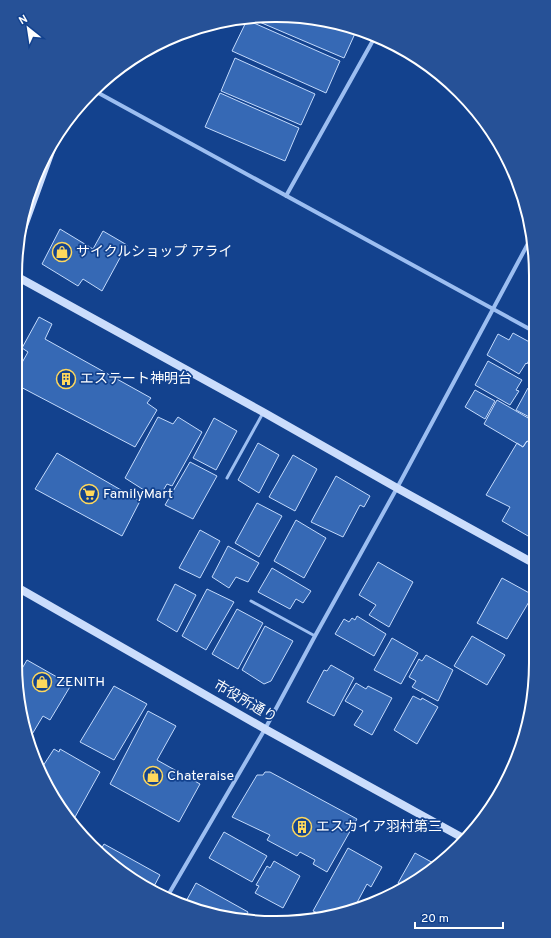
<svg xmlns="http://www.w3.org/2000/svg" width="551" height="938" viewBox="0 0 551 938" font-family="Overpass,'Noto Sans JP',sans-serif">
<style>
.building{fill:#3669b5;stroke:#c3dafc}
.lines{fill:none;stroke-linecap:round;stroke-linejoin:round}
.lane{stroke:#9cbef1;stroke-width:3}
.street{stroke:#9cbef1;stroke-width:4}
.secondary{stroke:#cbddfc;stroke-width:8}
.labels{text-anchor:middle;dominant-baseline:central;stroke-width:3.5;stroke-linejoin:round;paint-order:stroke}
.poi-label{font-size:14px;fill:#fff;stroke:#13428e;text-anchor:start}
.street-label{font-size:14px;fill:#fff;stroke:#13428e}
.rim{fill:none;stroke:#fff;stroke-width:2}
</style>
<rect width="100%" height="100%" fill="#13428e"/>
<!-- building -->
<path class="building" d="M 276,15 L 327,20 L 357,29 L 344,58 L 250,18 Z
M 247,20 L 340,61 L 326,93 L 232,51 Z
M 235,58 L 315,94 L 301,125 L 221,91 Z
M 220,93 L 299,128 L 285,161 L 205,127 Z
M 60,229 L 93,249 L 103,231 L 127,245 L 102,291 L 83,279 L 78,286 L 42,264 Z
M 39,317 L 52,324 L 45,339 L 151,398 L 147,403 L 157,410 L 135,447 L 15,384 L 15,375 L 28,352 L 22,348 Z
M 513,333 L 535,345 L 535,349 L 527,364 L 526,363 L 519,374 L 487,355 L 498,334 L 509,340 Z
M 488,361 L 522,380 L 516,390 L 519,391 L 510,405 L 475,385 Z
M 528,388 L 535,392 L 535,420 L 516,410 Z
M 475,390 L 495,401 L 485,419 L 465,407 Z
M 497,400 L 535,422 L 535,446 L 527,441 L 523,447 L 484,424 Z
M 158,417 L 173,424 L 178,417 L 202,432 L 172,486 L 167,484 L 158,499 L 125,478 Z
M 214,418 L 237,431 L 216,470 L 193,458 Z
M 527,441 L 535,446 L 535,540 L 502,521 L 510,507 L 486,495 L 517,443 L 523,447 Z
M 258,443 L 279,455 L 259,493 L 238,480 Z
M 57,453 L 140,501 L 122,536 L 35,489 Z
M 293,455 L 317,469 L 295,511 L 269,497 Z
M 190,462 L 217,476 L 193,519 L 165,505 Z
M 336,476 L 370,496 L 364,507 L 360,505 L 343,537 L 311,522 Z
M 257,503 L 282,516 L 259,557 L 235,543 Z
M 296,520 L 326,538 L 304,578 L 274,561 Z
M 200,530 L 220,541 L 200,578 L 179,568 Z
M 228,546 L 259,563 L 248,582 L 236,577 L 229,588 L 212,577 Z
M 378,562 L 413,582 L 389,627 L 369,615 L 376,605 L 359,595 Z
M 272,568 L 311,591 L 303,603 L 296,599 L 290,609 L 258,592 Z
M 502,578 L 533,595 L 507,639 L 477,623 Z
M 175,584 L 196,595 L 177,632 L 157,620 Z
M 207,589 L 234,602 L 206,650 L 182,636 Z
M 237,609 L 263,623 L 238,669 L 212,654 Z
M 357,616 L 386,634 L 374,656 L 335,634 L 344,619 L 349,622 L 352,618 L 355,620 Z
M 265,626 L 293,641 L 271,681 L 264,684 L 242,670 Z
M 472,636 L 505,655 L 487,685 L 454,666 Z
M 392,638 L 418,653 L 401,684 L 374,670 Z
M 426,655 L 453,670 L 438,701 L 412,687 L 416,681 L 409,677 L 419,659 L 422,661 Z
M 27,660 L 71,685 L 50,720 L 43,716 L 28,741 L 17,677 Z
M 331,665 L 354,678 L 334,716 L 307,702 L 324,670 L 327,671 Z
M 356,683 L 366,689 L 368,686 L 392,698 L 372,735 L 354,725 L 363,711 L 345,701 Z
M 114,686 L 147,704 L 114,760 L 80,742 Z
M 413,696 L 421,700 L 422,698 L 438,707 L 417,744 L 394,730 Z
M 148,711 L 176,726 L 157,760 L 200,784 L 179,822 L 110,784 Z
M 54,749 L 59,752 L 60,749 L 100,772 L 75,817 L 63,811 L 41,769 Z
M 265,772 L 270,772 L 357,819 L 327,872 L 313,864 L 315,860 L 300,852 L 297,856 L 267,840 L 270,835 L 232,817 L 257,775 L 263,775 Z
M 224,832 L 267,856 L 252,882 L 209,858 Z
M 104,844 L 160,875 L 152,890 L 131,879 L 100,851 Z
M 348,848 L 382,867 L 371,887 L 367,884 L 353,910 L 322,915 L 313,911 Z
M 415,853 L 437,865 L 434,869 L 403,886 L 398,883 Z
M 274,861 L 300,876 L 283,908 L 255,893 L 259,886 L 256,885 L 267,866 L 270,868 Z
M 196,883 L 248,912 L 245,918 L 192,909 L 184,905 Z
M 252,915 L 264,921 L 250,919 Z"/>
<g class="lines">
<!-- lane -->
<path class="lane" d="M 227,478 L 263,413
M 251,601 L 315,636"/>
<!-- street -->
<path class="street" d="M 93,90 L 535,332
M 286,196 L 376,35
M 167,897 L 265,729 L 315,636 L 397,488 L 493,309 L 531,238"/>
<!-- secondary -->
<path class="secondary" d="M 20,237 L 58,132
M 16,276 L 263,412 L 397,488 L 535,564
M 15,586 L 265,729 L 463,838"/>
</g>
<!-- icons -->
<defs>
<g id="shop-ring" transform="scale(1)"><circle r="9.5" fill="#13428e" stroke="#ffd85c" stroke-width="1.5"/><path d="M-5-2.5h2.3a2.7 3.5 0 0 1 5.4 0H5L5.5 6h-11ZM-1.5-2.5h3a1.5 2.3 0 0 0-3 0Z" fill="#ffd85c"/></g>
<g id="building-ring" transform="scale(1)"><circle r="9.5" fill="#13428e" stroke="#ffd85c" stroke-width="1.5"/><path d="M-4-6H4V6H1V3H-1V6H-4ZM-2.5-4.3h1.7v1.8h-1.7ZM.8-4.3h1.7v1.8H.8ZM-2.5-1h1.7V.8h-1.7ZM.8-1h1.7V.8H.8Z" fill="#ffd85c"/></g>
<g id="supermarket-ring" transform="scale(1)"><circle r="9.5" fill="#13428e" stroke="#ffd85c" stroke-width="1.5"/><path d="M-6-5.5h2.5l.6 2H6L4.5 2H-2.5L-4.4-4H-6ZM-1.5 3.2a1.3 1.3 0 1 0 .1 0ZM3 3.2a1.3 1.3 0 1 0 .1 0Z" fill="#ffd85c"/></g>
</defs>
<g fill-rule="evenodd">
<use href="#shop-ring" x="62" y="252"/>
<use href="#building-ring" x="66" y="379"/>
<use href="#supermarket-ring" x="89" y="494"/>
<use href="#shop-ring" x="42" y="682"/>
<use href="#shop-ring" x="153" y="776"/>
<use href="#building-ring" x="302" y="827"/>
</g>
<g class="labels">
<!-- poi labels -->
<g class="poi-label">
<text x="76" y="252">サイクルショップ アライ</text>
<text x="80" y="379">エステート神明台</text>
<text x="103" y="494">FamilyMart</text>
<text x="56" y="682">ZENITH</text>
<text x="167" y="776">Chateraise</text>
<text x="316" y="827">エスカイア羽村第三</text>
</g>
<!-- street labels -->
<g class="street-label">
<text transform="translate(245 702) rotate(30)">市役所通り</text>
</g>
</g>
<!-- crop -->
<path d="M0 0H551V938H0ZM275 22H276A253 253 0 0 1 529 275V663A253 253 0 0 1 276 916H275A253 253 0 0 1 22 663V275A253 253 0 0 1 275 22Z" fill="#265197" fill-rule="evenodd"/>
<path class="rim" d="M275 22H276A253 253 0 0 1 529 275V663A253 253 0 0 1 276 916H275A253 253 0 0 1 22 663V275A253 253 0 0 1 275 22Z"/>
<!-- north arrow -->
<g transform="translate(28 28) rotate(330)" stroke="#13428e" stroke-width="3" paint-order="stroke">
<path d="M0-3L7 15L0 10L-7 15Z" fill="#ffffff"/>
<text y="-6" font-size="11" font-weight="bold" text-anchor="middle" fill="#ffffff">N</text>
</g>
<!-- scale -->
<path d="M415 922v6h88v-6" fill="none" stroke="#ffffff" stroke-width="2"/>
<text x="421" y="922" font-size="12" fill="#ffffff" stroke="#13428e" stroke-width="3" paint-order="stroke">20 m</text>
</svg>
